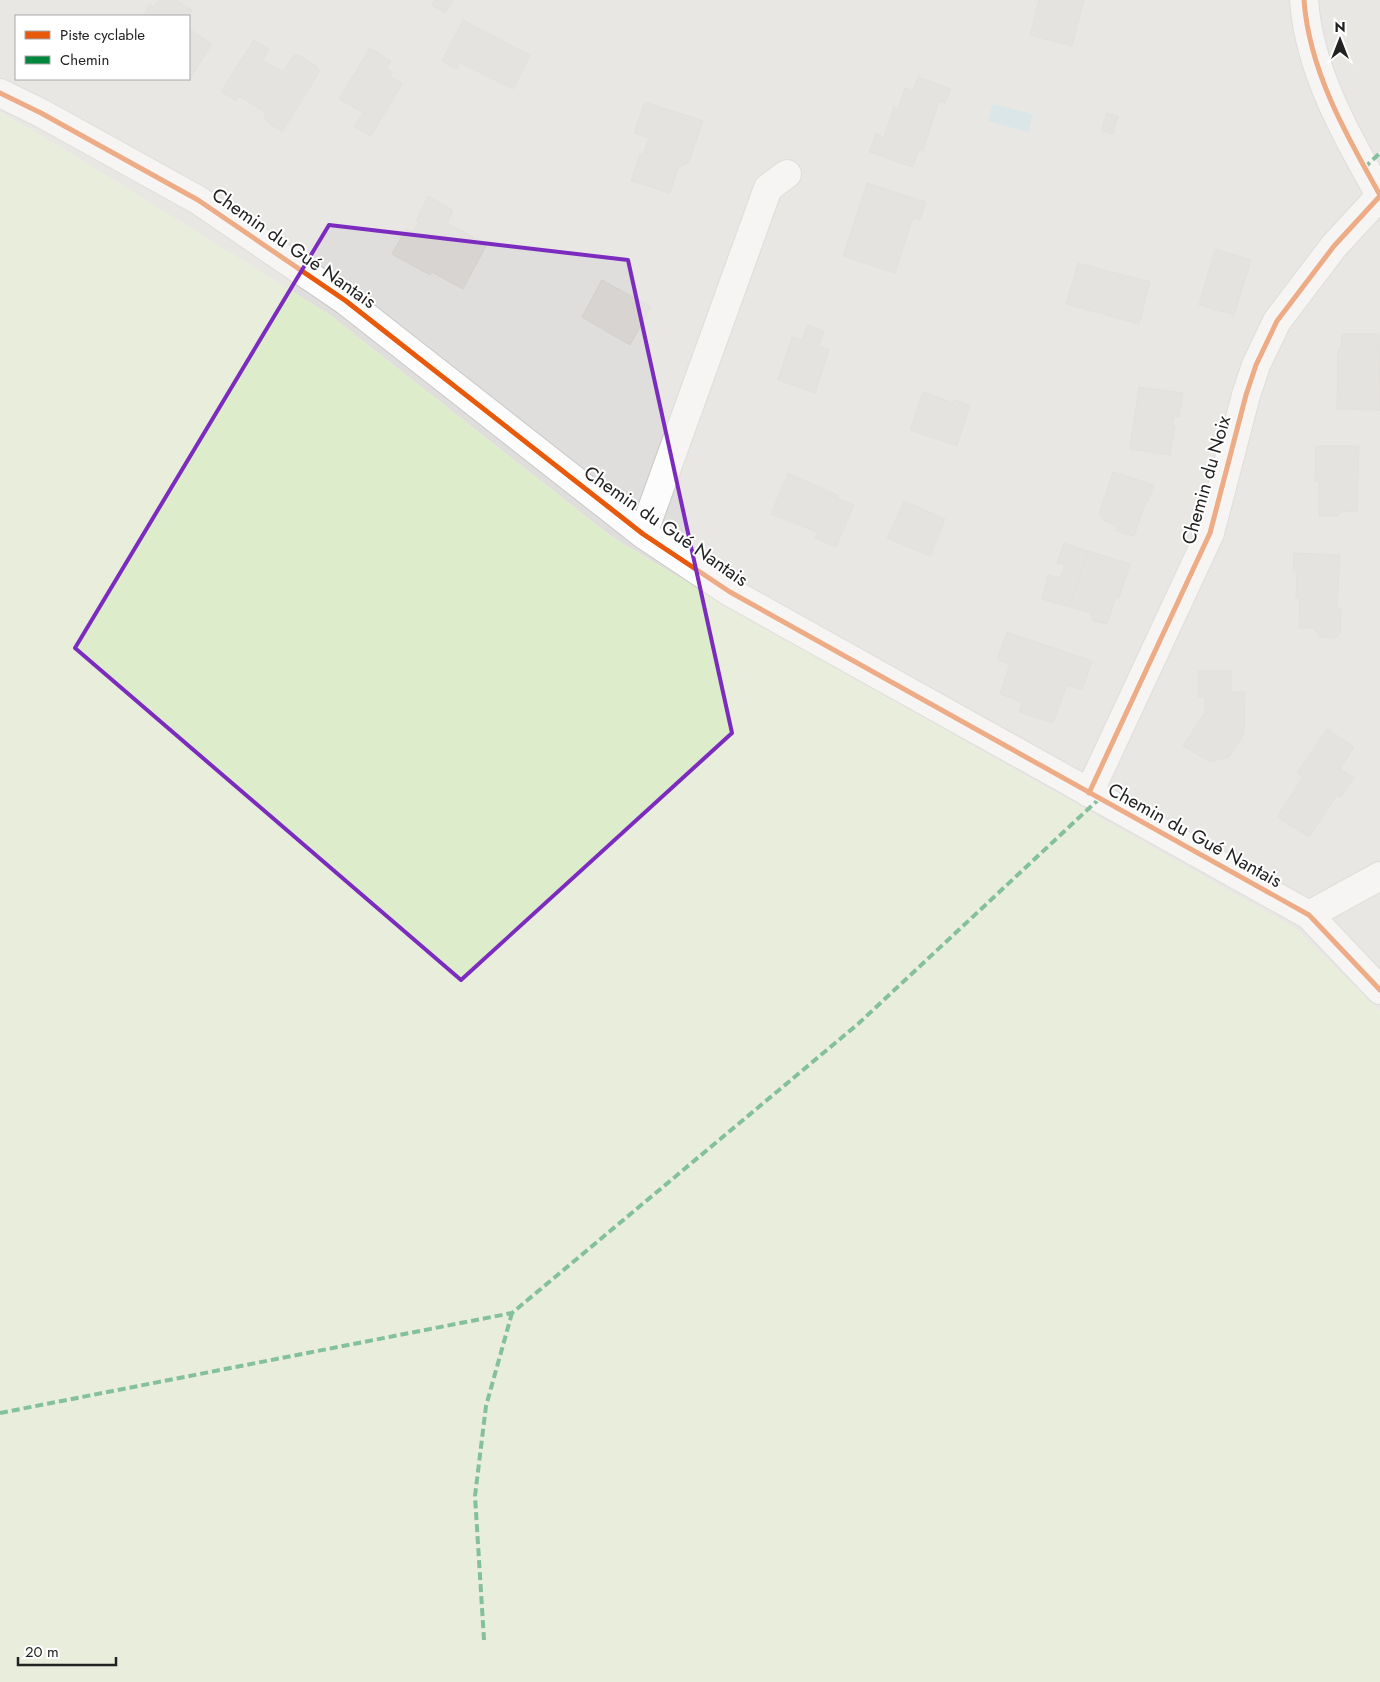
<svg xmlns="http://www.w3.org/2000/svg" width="1380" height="1682" viewBox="0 0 1380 1682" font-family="Jost,sans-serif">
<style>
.residential{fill:#dfdedc;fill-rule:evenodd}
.grass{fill:#ddeccb}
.water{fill:#bfdbe3}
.building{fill:#d7d4d2;stroke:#d3d0cc}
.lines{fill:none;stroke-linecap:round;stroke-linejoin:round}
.minor-casing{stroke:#c9c8c7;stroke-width:30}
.tertiary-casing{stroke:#c9c8c7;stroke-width:30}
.minor{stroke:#fdfcfc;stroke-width:28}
.tertiary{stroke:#fdfcfc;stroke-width:28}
.quiet{stroke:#00873e;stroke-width:4;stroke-dasharray:8 4;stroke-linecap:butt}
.cycleway-casing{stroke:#fff;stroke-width:8}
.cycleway{stroke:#e8590c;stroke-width:5}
.marked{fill:none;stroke:#7b2cbf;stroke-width:4;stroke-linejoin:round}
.labels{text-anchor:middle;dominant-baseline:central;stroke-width:4;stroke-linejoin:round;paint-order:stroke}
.street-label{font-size:19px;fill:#222;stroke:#fff}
</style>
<rect width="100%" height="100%" fill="#f0eeeb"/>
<!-- residential -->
<path class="residential" d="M 0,0 L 1380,0 L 1380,1011 L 1295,928 L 728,607 L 612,537 L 330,315 L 59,146 L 0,112 ZM 16,16 L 189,16 L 189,79 L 16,79 Z"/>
<!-- grass -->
<path class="grass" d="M 0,112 L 59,146 L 330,315 L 612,537 L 728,607 L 1295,928 L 1380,1011 L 1380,1682 L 0,1682 Z"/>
<!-- water -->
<path class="water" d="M 993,104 L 1033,114 L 1028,132 L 988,121 Z"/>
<!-- building -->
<path class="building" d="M 159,0 L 176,0 L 192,10 L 189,16 L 143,16 L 150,4 L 154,7 Z
M 435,0 L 453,0 L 445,13 L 432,5 Z
M 1039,0 L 1084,0 L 1072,46 L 1030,35 Z
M 463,20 L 530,55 L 513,89 L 460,63 L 456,69 L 442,61 Z
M 189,29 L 212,44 L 189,80 L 187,79 L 189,79 Z
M 254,40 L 269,49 L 263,60 L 283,72 L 293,56 L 299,55 L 317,67 L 319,72 L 282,132 L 266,121 L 264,112 L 239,96 L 236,101 L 221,91 Z
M 370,48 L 391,61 L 386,69 L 392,72 L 390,76 L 402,84 L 371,136 L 354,127 L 363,113 L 339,99 Z
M 918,77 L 951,89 L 945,103 L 939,101 L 923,151 L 919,149 L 913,167 L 869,152 L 876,134 L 884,137 L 894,107 L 898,109 L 905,88 L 913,91 Z
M 645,102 L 703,121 L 689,162 L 678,168 L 670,193 L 631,181 L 640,154 L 643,155 L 649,138 L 634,133 Z
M 1107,113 L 1118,116 L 1113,134 L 1101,131 Z
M 867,183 L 926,202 L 920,220 L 913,218 L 895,273 L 843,256 Z
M 428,196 L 453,210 L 447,223 L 487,244 L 463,289 L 432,272 L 430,275 L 392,254 L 406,229 L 413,232 L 419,222 L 416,221 Z
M 1215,249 L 1251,260 L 1234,315 L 1199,305 Z
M 1078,263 L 1150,282 L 1139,324 L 1066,304 Z
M 602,280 L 651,307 L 630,345 L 582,317 Z
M 807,325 L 824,331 L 819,346 L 829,350 L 815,393 L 778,380 L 792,337 L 802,340 Z
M 1342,334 L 1379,334 L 1380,410 L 1337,409 L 1338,349 L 1341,348 Z
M 1139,387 L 1183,393 L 1179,417 L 1174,416 L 1172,425 L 1175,426 L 1170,455 L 1130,449 Z
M 923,392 L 953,403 L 954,400 L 970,405 L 957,446 L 910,430 Z
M 1316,446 L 1359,446 L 1357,512 L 1344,511 L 1337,516 L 1319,516 L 1319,481 L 1315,481 Z
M 1113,472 L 1154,485 L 1148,501 L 1146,501 L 1134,536 L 1116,531 L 1117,525 L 1104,521 L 1099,513 Z
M 788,473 L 838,495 L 837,498 L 854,505 L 836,547 L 815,538 L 817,532 L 771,514 Z
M 904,501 L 945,519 L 930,556 L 887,538 Z
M 1064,543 L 1088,551 L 1069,607 L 1042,599 L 1048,575 L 1060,578 L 1065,565 L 1057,563 Z
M 1088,551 L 1130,564 L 1119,598 L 1116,597 L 1107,624 L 1093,621 L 1090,612 L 1069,607 Z
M 1294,553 L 1340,555 L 1337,608 L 1341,609 L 1340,633 L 1336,638 L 1321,637 L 1316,632 L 1315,628 L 1299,628 L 1300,598 L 1296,598 L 1297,571 L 1293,571 Z
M 1007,632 L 1092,661 L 1082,690 L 1067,685 L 1053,723 L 1019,712 L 1022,702 L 1000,694 L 1010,664 L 997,659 Z
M 1198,671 L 1231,671 L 1231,692 L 1245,692 L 1244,734 L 1229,757 L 1210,762 L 1183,746 L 1205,712 L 1205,697 L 1198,697 Z
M 1327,729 L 1354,747 L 1340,769 L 1354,778 L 1341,797 L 1337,795 L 1309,837 L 1277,817 L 1303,777 L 1297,773 Z"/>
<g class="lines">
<!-- minor casing -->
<g class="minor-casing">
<path id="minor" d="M 0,93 L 41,113 L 198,200 L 346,301 L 643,534 L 730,592 L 1309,915 L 1380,990
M 643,534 L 768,188 L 787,174
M 1089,793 L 1210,533 L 1246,395 L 1256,365 L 1277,321 L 1334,246 L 1380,196
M 1309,915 L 1380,876"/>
</g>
<!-- tertiary casing -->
<g class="tertiary-casing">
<path id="tertiary" d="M 1304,0 C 1309,70 1346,135 1380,195"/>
</g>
<!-- minor -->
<use href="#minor" class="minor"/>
<!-- tertiary -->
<use href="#tertiary" class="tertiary"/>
<!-- quiet -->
<path class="quiet" d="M 1364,168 L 1380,153
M 0,1413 L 512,1313 L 858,1024 L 1100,798
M 484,1640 L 475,1496 L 486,1406 L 512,1313"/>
<!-- cycleway casing -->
<g class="cycleway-casing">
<path id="cycleway" d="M 1304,0 C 1309,70 1346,135 1380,195
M 0,93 L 41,113 L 198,200 L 346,301 L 643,534 L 730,592 L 1309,915 L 1380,990
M 1089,793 L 1210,533 L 1246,395 L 1256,365 L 1277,321 L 1334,246 L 1380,196"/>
</g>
<!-- cycleway -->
<use href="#cycleway" class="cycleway"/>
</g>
<!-- marked area -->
<path d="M0 0H1380V1682H0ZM 329,225 L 628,260 L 732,733 L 461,980 L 75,648 Z" fill="#f0eeeb" fill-opacity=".55" fill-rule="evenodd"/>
<path class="marked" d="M 329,225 L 628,260 L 732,733 L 461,980 L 75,648 Z"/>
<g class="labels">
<!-- street labels -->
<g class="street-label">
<text transform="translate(294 248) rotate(35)">Chemin du Gué Nantais</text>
<text transform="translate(1206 480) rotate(-74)">Chemin du Noix</text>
<text transform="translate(666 526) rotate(35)">Chemin du Gué Nantais</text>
<text transform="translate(1195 835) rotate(29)">Chemin du Gué Nantais</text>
</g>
</g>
<!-- legend -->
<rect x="15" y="15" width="175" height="65" fill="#ffffff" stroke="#a7a7a7"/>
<rect x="25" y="31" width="25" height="8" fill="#e8590c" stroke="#a7a7a7"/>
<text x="60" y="40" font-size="15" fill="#222222">Piste cyclable</text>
<rect x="25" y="56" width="25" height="8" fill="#00873e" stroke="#a7a7a7"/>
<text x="60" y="65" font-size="15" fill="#222222">Chemin</text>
<!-- north arrow -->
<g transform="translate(1340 40)" stroke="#ffffff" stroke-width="4" paint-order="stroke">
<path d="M0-4L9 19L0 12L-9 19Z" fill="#222222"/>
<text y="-8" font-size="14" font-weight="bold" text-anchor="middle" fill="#222222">N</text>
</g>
<!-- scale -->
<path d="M18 1657v8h98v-8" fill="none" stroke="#222222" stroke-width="2.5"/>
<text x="25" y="1657" font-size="15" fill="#222222" stroke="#ffffff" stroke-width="4" paint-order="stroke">20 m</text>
</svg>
